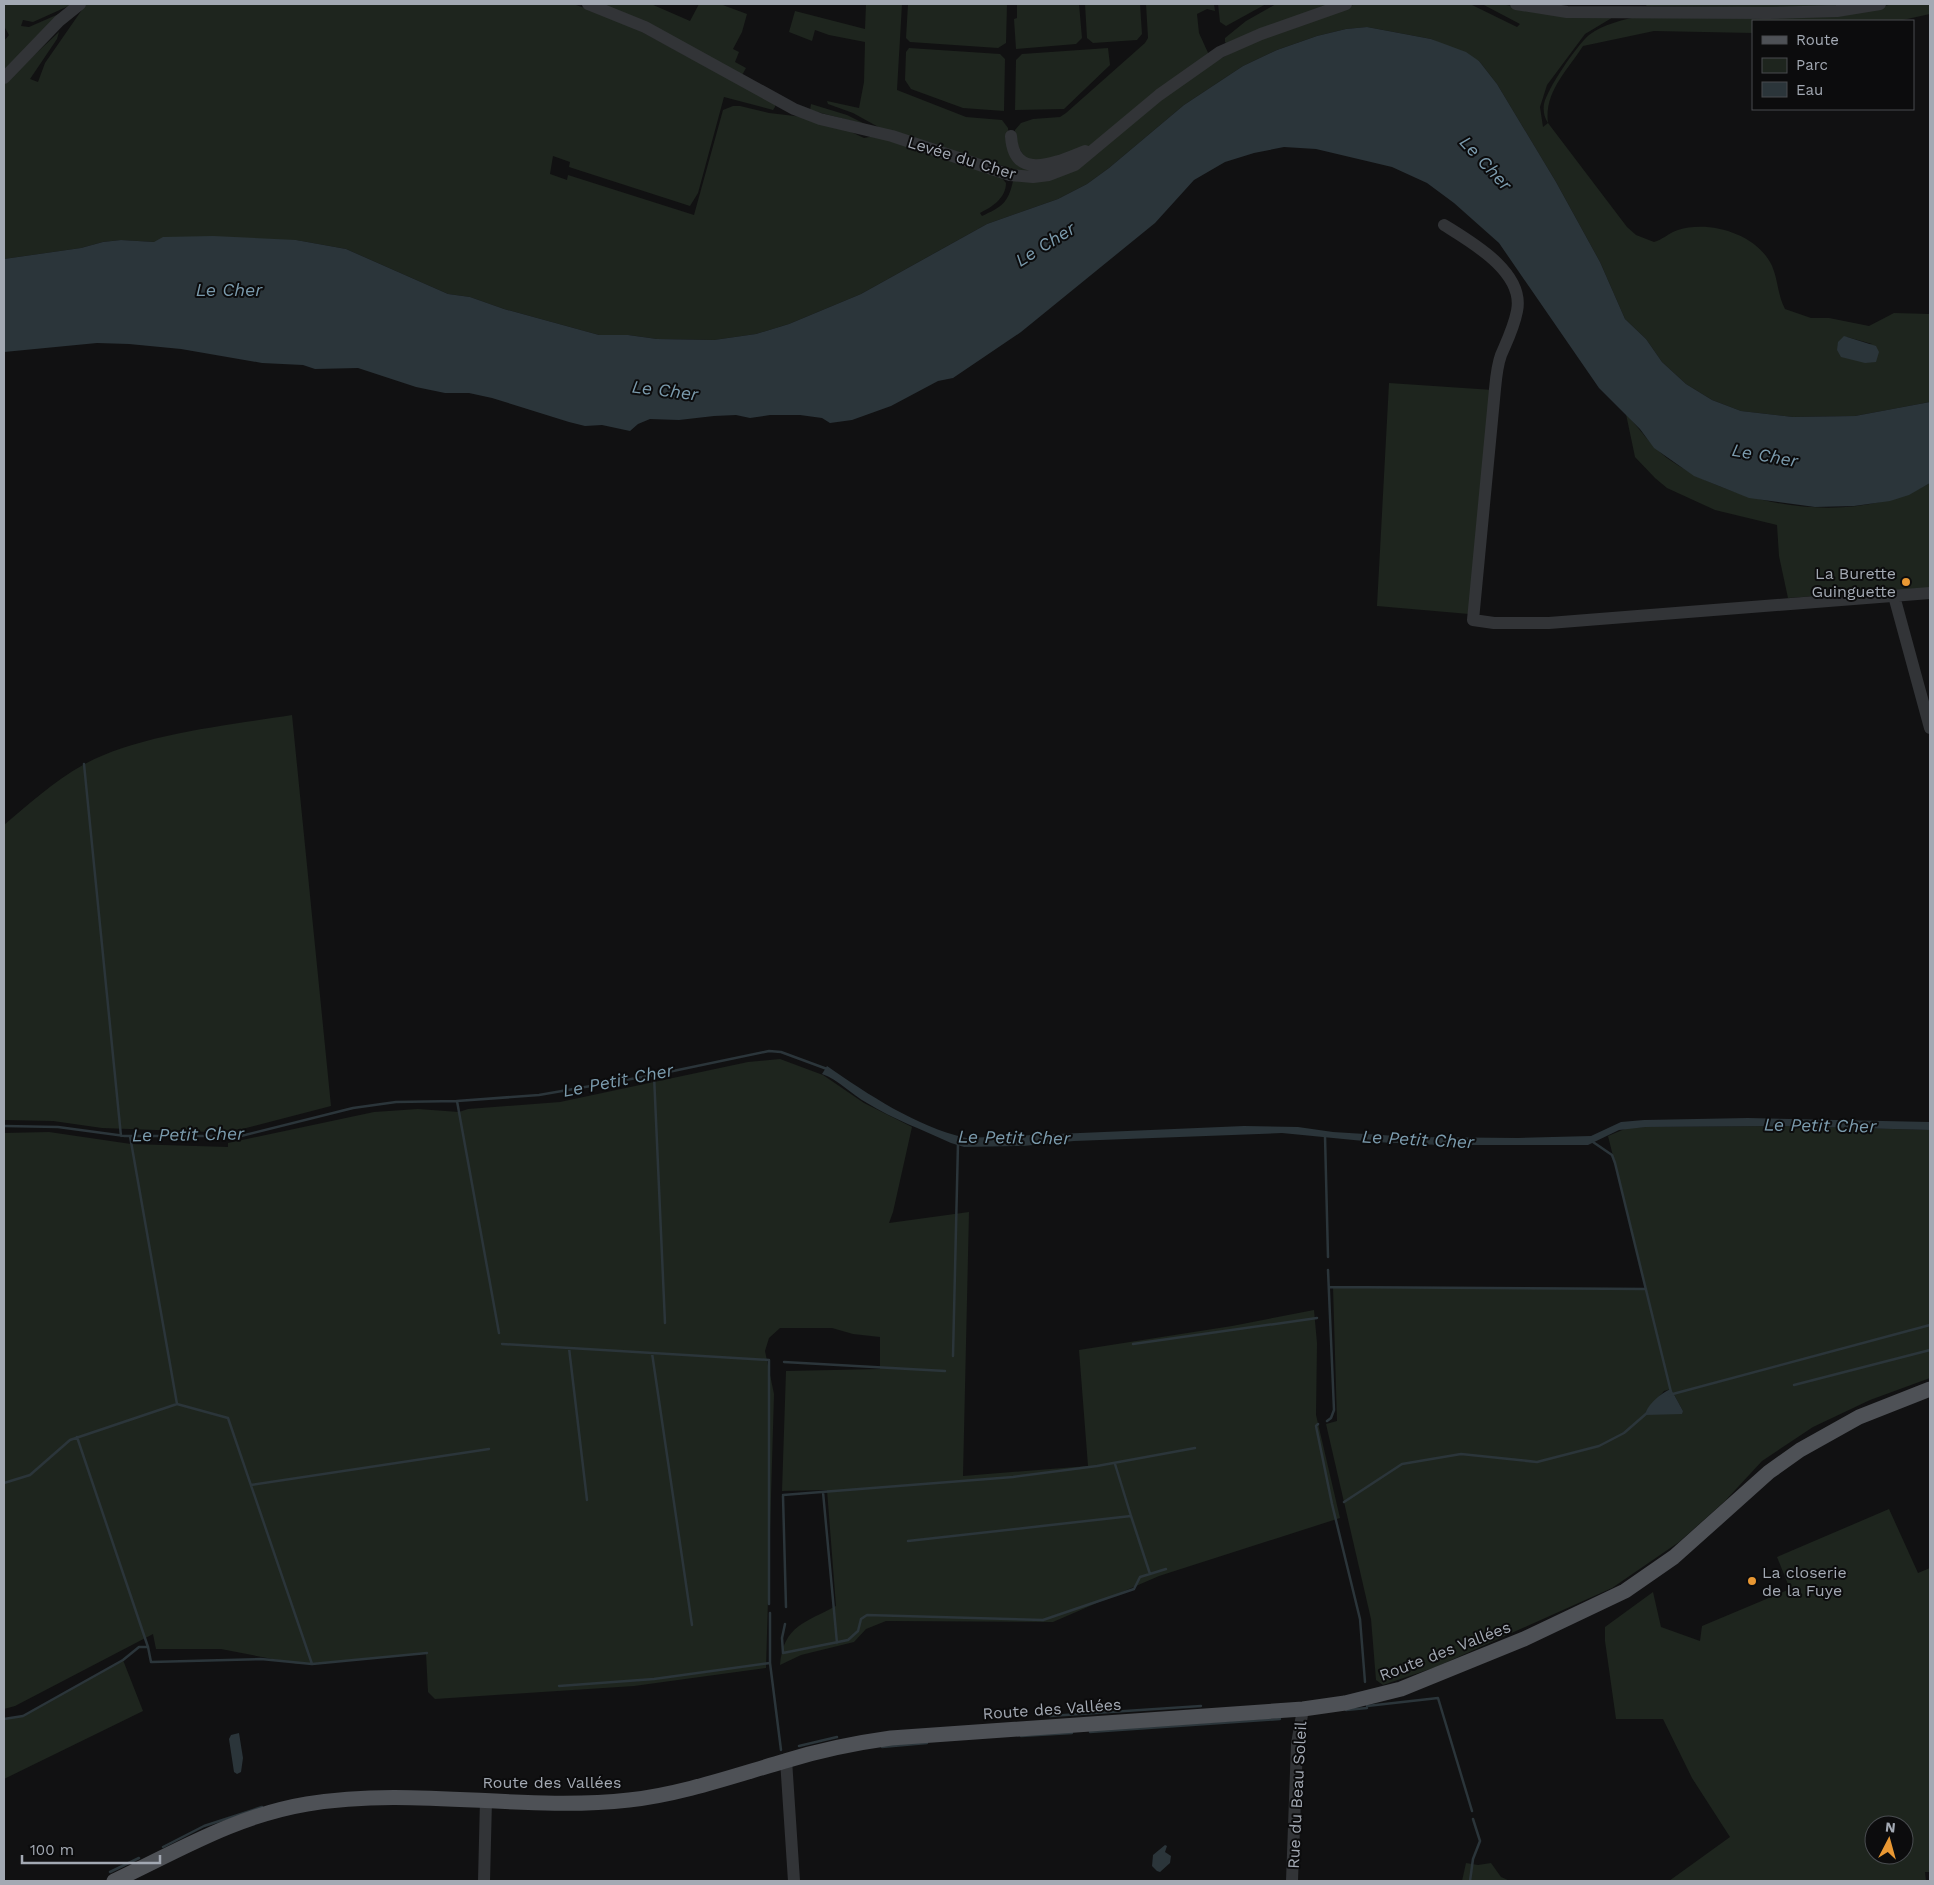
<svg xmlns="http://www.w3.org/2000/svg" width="1934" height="1885" viewBox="0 0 1934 1885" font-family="'Work Sans',sans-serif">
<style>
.green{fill:#1e251e;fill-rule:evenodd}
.water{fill:#2b353a}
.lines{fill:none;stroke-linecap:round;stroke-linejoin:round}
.stream{stroke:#2b353a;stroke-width:2.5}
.minor{stroke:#323437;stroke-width:12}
.major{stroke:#4e5156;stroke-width:15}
.poi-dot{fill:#e99833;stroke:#0c0c0d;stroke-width:2}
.labels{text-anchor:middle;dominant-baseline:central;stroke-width:4;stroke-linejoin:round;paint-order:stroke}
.street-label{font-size:16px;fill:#a3a9b3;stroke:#0c0c0d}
.poi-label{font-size:16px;fill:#a3a9b3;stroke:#0c0c0d;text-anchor:end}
.water-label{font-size:18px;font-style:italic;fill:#7b9bad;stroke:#0c0c0d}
</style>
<rect width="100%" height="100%" fill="#111112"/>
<!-- green -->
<path class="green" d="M 4,4 L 73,4 L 33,22 L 23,20 L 21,26 L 29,27 L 61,13 L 4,73 L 4,41 L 9,35 L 4,26 Z
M 86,4 L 573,4 L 620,20 L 775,104 L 775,107 L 773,110 L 724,97 L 698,193 L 690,206 L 569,167 L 570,162 L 553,156 L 550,174 L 567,180 L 568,175 L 694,215 L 723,110 L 733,106 L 740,106 L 769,113 L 803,117 L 847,130 L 864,138 L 875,136 L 1001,177 L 1006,183 C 1006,198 992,207 980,213 L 982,216 C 1001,207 1008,204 1013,181 L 1034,180 L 1135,119 L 1209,65 L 1242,47 L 1325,13 L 1353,5 L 1470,4 L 1517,27 L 1520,24 L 1482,4 L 1502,4 L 1542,13 L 1615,16 L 1585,34 L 1547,85 L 1540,107 L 1543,127 L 1548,123 C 1544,117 1543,111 1544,104 C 1547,89 1577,45 1589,35 C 1603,24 1623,20 1640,16 L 1868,9 L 1894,4 L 1930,4 L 1930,14 L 1898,21 L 1753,21 L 1753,33 L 1654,31 L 1583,46 C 1567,71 1544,92 1548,123 L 1627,227 L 1636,235 L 1654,242 C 1662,240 1669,233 1678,230 C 1708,220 1754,233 1770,262 C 1778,276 1777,294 1785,309 L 1811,318 L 1829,318 L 1869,326 L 1894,313 L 1930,314 L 1930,402 L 1855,416 L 1793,417 L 1741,411 L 1712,400 L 1686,384 L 1662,362 L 1646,339 L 1625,319 L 1600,262 L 1556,182 L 1497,84 L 1479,61 L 1431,39 L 1367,27 L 1346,29 L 1317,36 L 1277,50 L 1243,66 L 1184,105 L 1109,168 L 1087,184 L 1058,199 L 987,224 L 861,294 L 789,324 L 756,334 L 714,340 L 657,339 L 628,335 L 599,335 L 504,309 L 470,297 L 448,294 L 346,249 L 296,240 L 154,242 L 121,240 L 103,242 L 81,248 L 4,259 L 4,83 L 59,32 L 57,39 L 30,79 L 38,82 L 45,63 ZM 1847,337 L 1872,344 L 1837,350 Z
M 595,4 L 651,4 L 690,21 L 699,4 L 720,4 L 747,14 L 742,32 L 733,49 L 739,52 L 735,62 L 746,68 L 741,77 Z
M 866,4 L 902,4 L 897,90 L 966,117 L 1002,120 L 1008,128 L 1008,147 L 1037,169 L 1026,173 L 882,129 L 853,113 L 828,104 L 827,101 L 859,108 L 864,82 L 865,42 L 829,35 L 815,30 L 812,41 L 789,32 L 795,11 L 865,29 Z
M 908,4 L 1007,4 L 1006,43 L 998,48 L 910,42 L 906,38 Z
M 1017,4 L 1079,4 L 1082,38 L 1076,44 L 1016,49 L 1014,19 L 1017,18 Z
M 1085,4 L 1140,4 L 1142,34 L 1137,40 L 1093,43 L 1087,38 Z
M 1146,4 L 1214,4 L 1215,11 L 1207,9 L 1197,14 L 1199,33 L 1209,55 L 1092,145 L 1050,161 L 1027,161 L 1013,138 L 1015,130 L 1021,123 L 1033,119 L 1060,117 L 1066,113 L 1145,43 L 1148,38 Z
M 1218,4 L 1266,4 L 1226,26 L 1220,22 Z
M 1276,4 L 1332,4 L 1227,44 L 1225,42 L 1225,38 L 1246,21 Z
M 1644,4 L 1860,4 L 1832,8 L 1647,6 Z
M 909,48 L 1000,54 L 1005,59 L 1004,111 L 963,108 L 911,89 L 905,80 L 906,52 Z
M 1108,48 L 1110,65 L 1064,109 L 1015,110 L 1016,60 L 1022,54 Z
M 811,104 L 847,115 L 867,125 L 810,110 Z
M 1389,383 L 1493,390 L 1469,614 L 1377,606 Z
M 1626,414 C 1640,429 1651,446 1667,458 C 1738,508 1853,527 1930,483 L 1930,588 L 1788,598 L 1779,556 L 1777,525 L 1715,510 L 1667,488 L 1655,478 L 1635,457 Z
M 292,715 L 331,1106 L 242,1129 L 210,1132 L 102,1128 L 53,1121 L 4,1120 L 4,825 C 29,804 54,781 83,765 C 138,734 230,725 292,715 Z
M 780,1059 L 823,1075 L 864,1103 L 912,1127 L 893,1212 L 889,1223 L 969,1212 L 963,1476 L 1088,1466 L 1079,1350 L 1232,1326 L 1314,1310 L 1317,1343 L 1316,1415 L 1340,1518 L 1159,1576 L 1053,1622 L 886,1621 L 866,1629 L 854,1642 L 801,1655 L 780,1665 C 783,1625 807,1622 836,1606 L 827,1490 L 782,1491 L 786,1371 L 880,1369 L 880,1337 L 853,1334 L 832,1328 L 780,1328 L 769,1338 L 765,1351 L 774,1394 L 766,1668 L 634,1686 L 435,1699 L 428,1692 L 426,1653 L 312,1664 L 298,1664 L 221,1649 L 156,1649 L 153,1634 L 15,1706 L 4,1709 L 4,1133 L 49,1132 L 131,1144 L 228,1147 L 228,1143 L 374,1112 L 418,1109 L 459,1112 L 468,1109 L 560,1102 L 748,1062 Z
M 1782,1126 L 1930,1130 L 1930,1378 L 1870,1400 L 1813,1427 L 1762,1461 L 1725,1501 L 1679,1542 L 1612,1588 L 1436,1667 L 1383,1685 L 1376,1680 L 1371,1619 L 1326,1424 L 1337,1421 L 1333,1287 L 1646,1288 L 1608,1136 L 1627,1128 L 1646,1127 ZM 1671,1389 L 1683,1411 L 1645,1413 L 1664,1391 Z
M 1889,1509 L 1918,1573 L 1930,1568 L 1930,1872 L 1925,1872 L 1926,1881 L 1669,1881 L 1730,1837 L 1692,1778 L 1663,1719 L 1616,1719 L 1605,1641 L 1605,1627 L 1653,1592 L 1661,1627 L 1700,1641 L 1702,1626 L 1790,1589 L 1777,1557 ZM 1874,1825 L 1904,1825 L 1904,1855 L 1874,1855 Z
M 123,1660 L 143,1711 L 4,1779 L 4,1719 L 23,1716 Z
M 1466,1863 L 1478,1865 L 1491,1863 L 1501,1877 L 1510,1881 L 1462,1881 Z"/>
<!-- water -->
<path class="water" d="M 1367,27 L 1431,39 L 1466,52 L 1479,61 L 1497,84 L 1556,182 L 1600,262 L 1625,319 L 1646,339 L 1662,362 L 1686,384 L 1712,400 L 1741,411 L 1793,417 L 1855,416 L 1930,402 L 1930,483 L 1909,495 L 1890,501 L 1854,506 L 1815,507 L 1749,498 L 1694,476 L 1654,448 L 1640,429 L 1599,388 L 1499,243 L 1454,203 L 1427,183 L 1392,167 L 1316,149 L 1284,147 L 1254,153 L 1225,162 L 1194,180 L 1155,223 L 1021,332 L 953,378 L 938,381 L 891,406 L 852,420 L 830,423 L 822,418 L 800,415 L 770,415 L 750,418 L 736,415 L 714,416 L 679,420 L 650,419 L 638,424 L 630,431 L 602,425 L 585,426 L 569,422 L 492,398 L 469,393 L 445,393 L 416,387 L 358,368 L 315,369 L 303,365 L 262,363 L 181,349 L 129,344 L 97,343 L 4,352 L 4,259 L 81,248 L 103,242 L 121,240 L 154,242 L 163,237 L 213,236 L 296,240 L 346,249 L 448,294 L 470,297 L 504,309 L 599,335 L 628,335 L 657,339 L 714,340 L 756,334 L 789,324 L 861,294 L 987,224 L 1058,199 L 1087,184 L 1109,168 L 1184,105 L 1243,66 L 1277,50 L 1317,36 L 1346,29 Z
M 1844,336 L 1876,346 L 1879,352 L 1876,362 L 1865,363 L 1841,357 L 1837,350 L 1838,342 Z
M 827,1066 C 869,1095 915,1126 966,1138 L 1244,1126 L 1298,1127 L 1333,1132 L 1413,1137 L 1518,1138 L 1591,1136 L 1621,1122 L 1644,1120 L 1748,1118 L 1930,1122 L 1930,1130 L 1782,1126 L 1646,1127 L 1619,1130 L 1588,1145 L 1440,1145 L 1374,1142 L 1282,1133 L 1074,1141 L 1023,1146 L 964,1147 L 951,1143 C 923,1130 893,1119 867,1103 C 851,1094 839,1080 822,1074 Z
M 1671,1389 L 1683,1411 L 1682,1414 L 1645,1415 C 1647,1405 1661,1393 1671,1389 Z
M 239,1733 L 243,1758 L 241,1772 L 237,1774 L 234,1772 L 229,1739 L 231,1735 Z
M 1165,1845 L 1167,1846 L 1165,1852 L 1171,1856 L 1170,1863 L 1160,1872 L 1157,1871 L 1152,1866 L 1153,1855 Z"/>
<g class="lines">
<!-- stream -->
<path class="stream" d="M 84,764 L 121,1136
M 654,1075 L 665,1323
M 457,1101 L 499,1333
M 4,1126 L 58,1127 L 125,1136 L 241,1136 L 353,1108 L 396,1102 L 457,1101 L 539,1095 L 654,1075 L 769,1051 L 781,1052 L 827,1069
M 130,1136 L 177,1404 L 228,1418 L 312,1664
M 1325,1136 L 1328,1257
M 1593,1142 L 1612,1155 L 1615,1163 L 1671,1392
M 1329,1287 L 1646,1289
M 502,1344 L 769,1360 L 769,1604
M 1133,1344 L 1317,1318
M 569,1348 L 587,1500
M 652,1353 L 692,1625
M 953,1356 L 958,1143
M 784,1362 L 945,1371
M 1794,1385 L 1930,1350
M 1669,1395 L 1930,1325
M 1327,1421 L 1331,1418 L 1334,1410 L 1328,1270
M 1318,1424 L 1316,1426 L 1332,1504 L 1360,1619 L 1365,1682
M 77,1437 L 148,1647
M 4,1483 L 30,1475 L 70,1440 L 177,1404
M 251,1485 L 489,1449
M 823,1492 L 837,1643
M 783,1495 L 1013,1477 L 1097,1466 L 1195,1448
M 783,1496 L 786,1607
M 1344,1502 L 1402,1464 L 1461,1454 L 1537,1462 L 1599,1446 L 1624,1433 L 1647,1413
M 1131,1516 L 1150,1574
M 908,1541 L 1131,1516 L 1115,1464
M 770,1613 L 770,1663 L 781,1750
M 785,1624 L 782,1638 L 783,1653 L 848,1640 L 858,1631 L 861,1619 L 867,1615 L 1043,1620 L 1134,1589 L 1140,1577 L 1166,1569
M 559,1686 L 654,1679 L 770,1663
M 1367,1706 L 1438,1698 L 1472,1811
M 1346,1710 L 1367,1708
M 1050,1716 L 1201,1706
M 4,1719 L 23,1716 L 123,1660 L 139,1647 L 148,1647 L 151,1662 L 261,1659 L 312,1664 L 427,1653
M 1090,1732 L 1280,1719
M 1021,1736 L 1072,1733
M 799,1746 L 837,1737
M 882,1747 L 927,1743
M 163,1847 L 204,1826 L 262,1807
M 110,1872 L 139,1858
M 1470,1881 L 1473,1859 L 1480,1841 L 1473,1819"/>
<!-- minor -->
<path class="minor" d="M 588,4 L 645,27 L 794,109 L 820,119 L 892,136 L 1010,175 L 1033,177 L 1049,175 L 1075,165 L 1159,95 L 1220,52 L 1261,34 L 1346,4
M 1516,4 L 1567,12 L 1769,13 L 1837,11 L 1880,4
M 4,78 L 59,21 L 80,4
M 1011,136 C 1014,183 1057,162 1085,151
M 1444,225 C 1471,242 1525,272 1517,311 C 1514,327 1507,341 1501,355 C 1497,366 1496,378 1495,389 L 1473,620 L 1494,623 L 1549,623 L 1930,593
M 1894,596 L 1930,728
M 786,1760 L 794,1881
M 484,1881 L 486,1800
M 1292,1881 L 1297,1744 L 1303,1709"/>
<!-- major -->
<path class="major" d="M 114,1881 C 178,1851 235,1816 307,1804 C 414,1786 522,1812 629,1800 C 682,1794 733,1776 785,1761 C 820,1750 855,1743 891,1738 L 1303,1709 L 1345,1703 L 1401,1689 L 1524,1639 L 1625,1591 L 1674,1557 L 1769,1472 L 1800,1450 L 1859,1417 L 1930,1389"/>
</g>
<!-- markers -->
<g class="poi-dot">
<circle cx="1906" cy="582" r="5"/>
<circle cx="1752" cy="1581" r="5"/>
</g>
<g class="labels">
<!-- street labels -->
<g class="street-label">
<text transform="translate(962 158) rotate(17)">Levée du Cher</text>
<text transform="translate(1445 1651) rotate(-21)">Route des Vallées</text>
<text transform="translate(1052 1709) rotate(-4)">Route des Vallées</text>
<text x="552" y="1782">Route des Vallées</text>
<text transform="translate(1297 1795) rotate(-87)">Rue du Beau Soleil</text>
</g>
<!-- poi labels -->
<g class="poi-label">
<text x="1896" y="573">La Burette<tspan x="1896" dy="18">Guinguette</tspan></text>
<text x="1762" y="1572" text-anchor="start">La closerie<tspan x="1762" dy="18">de la Fuye</tspan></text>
</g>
<!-- water labels -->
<g class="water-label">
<text transform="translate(1486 163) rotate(47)">Le Cher</text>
<text transform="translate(1045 244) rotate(-32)">Le Cher</text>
<text x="229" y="289">Le Cher</text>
<text transform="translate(665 390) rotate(7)">Le Cher</text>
<text transform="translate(1765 455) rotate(10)">Le Cher</text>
<text transform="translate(618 1080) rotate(-11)">Le Petit Cher</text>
<text transform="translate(1820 1125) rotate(1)">Le Petit Cher</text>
<text transform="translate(188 1134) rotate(-1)">Le Petit Cher</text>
<text transform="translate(1014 1137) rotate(1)">Le Petit Cher</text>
<text transform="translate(1418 1139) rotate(3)">Le Petit Cher</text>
</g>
</g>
<!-- border -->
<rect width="1934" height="1885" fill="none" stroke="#a3a9b3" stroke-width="10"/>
<!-- legend -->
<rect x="1752" y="20" width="162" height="90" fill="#0c0c0d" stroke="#484b4f"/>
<rect x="1762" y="36" width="25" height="8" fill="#4e5156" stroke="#484b4f"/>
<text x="1796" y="45" font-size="15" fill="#a3a9b3">Route</text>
<rect x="1762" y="58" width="25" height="15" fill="#1e251e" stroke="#484b4f"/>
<text x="1796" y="70" font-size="15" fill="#a3a9b3">Parc</text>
<rect x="1762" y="82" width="25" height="15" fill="#2b353a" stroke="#484b4f"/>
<text x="1796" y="95" font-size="15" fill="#a3a9b3">Eau</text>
<!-- north arrow -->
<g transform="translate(1889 1840) rotate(6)"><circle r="24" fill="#0c0c0d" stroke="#484b4f"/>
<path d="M0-4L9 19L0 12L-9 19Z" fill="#e99833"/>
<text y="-8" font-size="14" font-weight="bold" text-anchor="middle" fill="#a3a9b3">N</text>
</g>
<!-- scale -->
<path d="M22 1855v8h138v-8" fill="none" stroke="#a3a9b3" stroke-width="2.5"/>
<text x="30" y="1855" font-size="15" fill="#a3a9b3" stroke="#0c0c0d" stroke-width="4" paint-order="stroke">100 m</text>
</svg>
